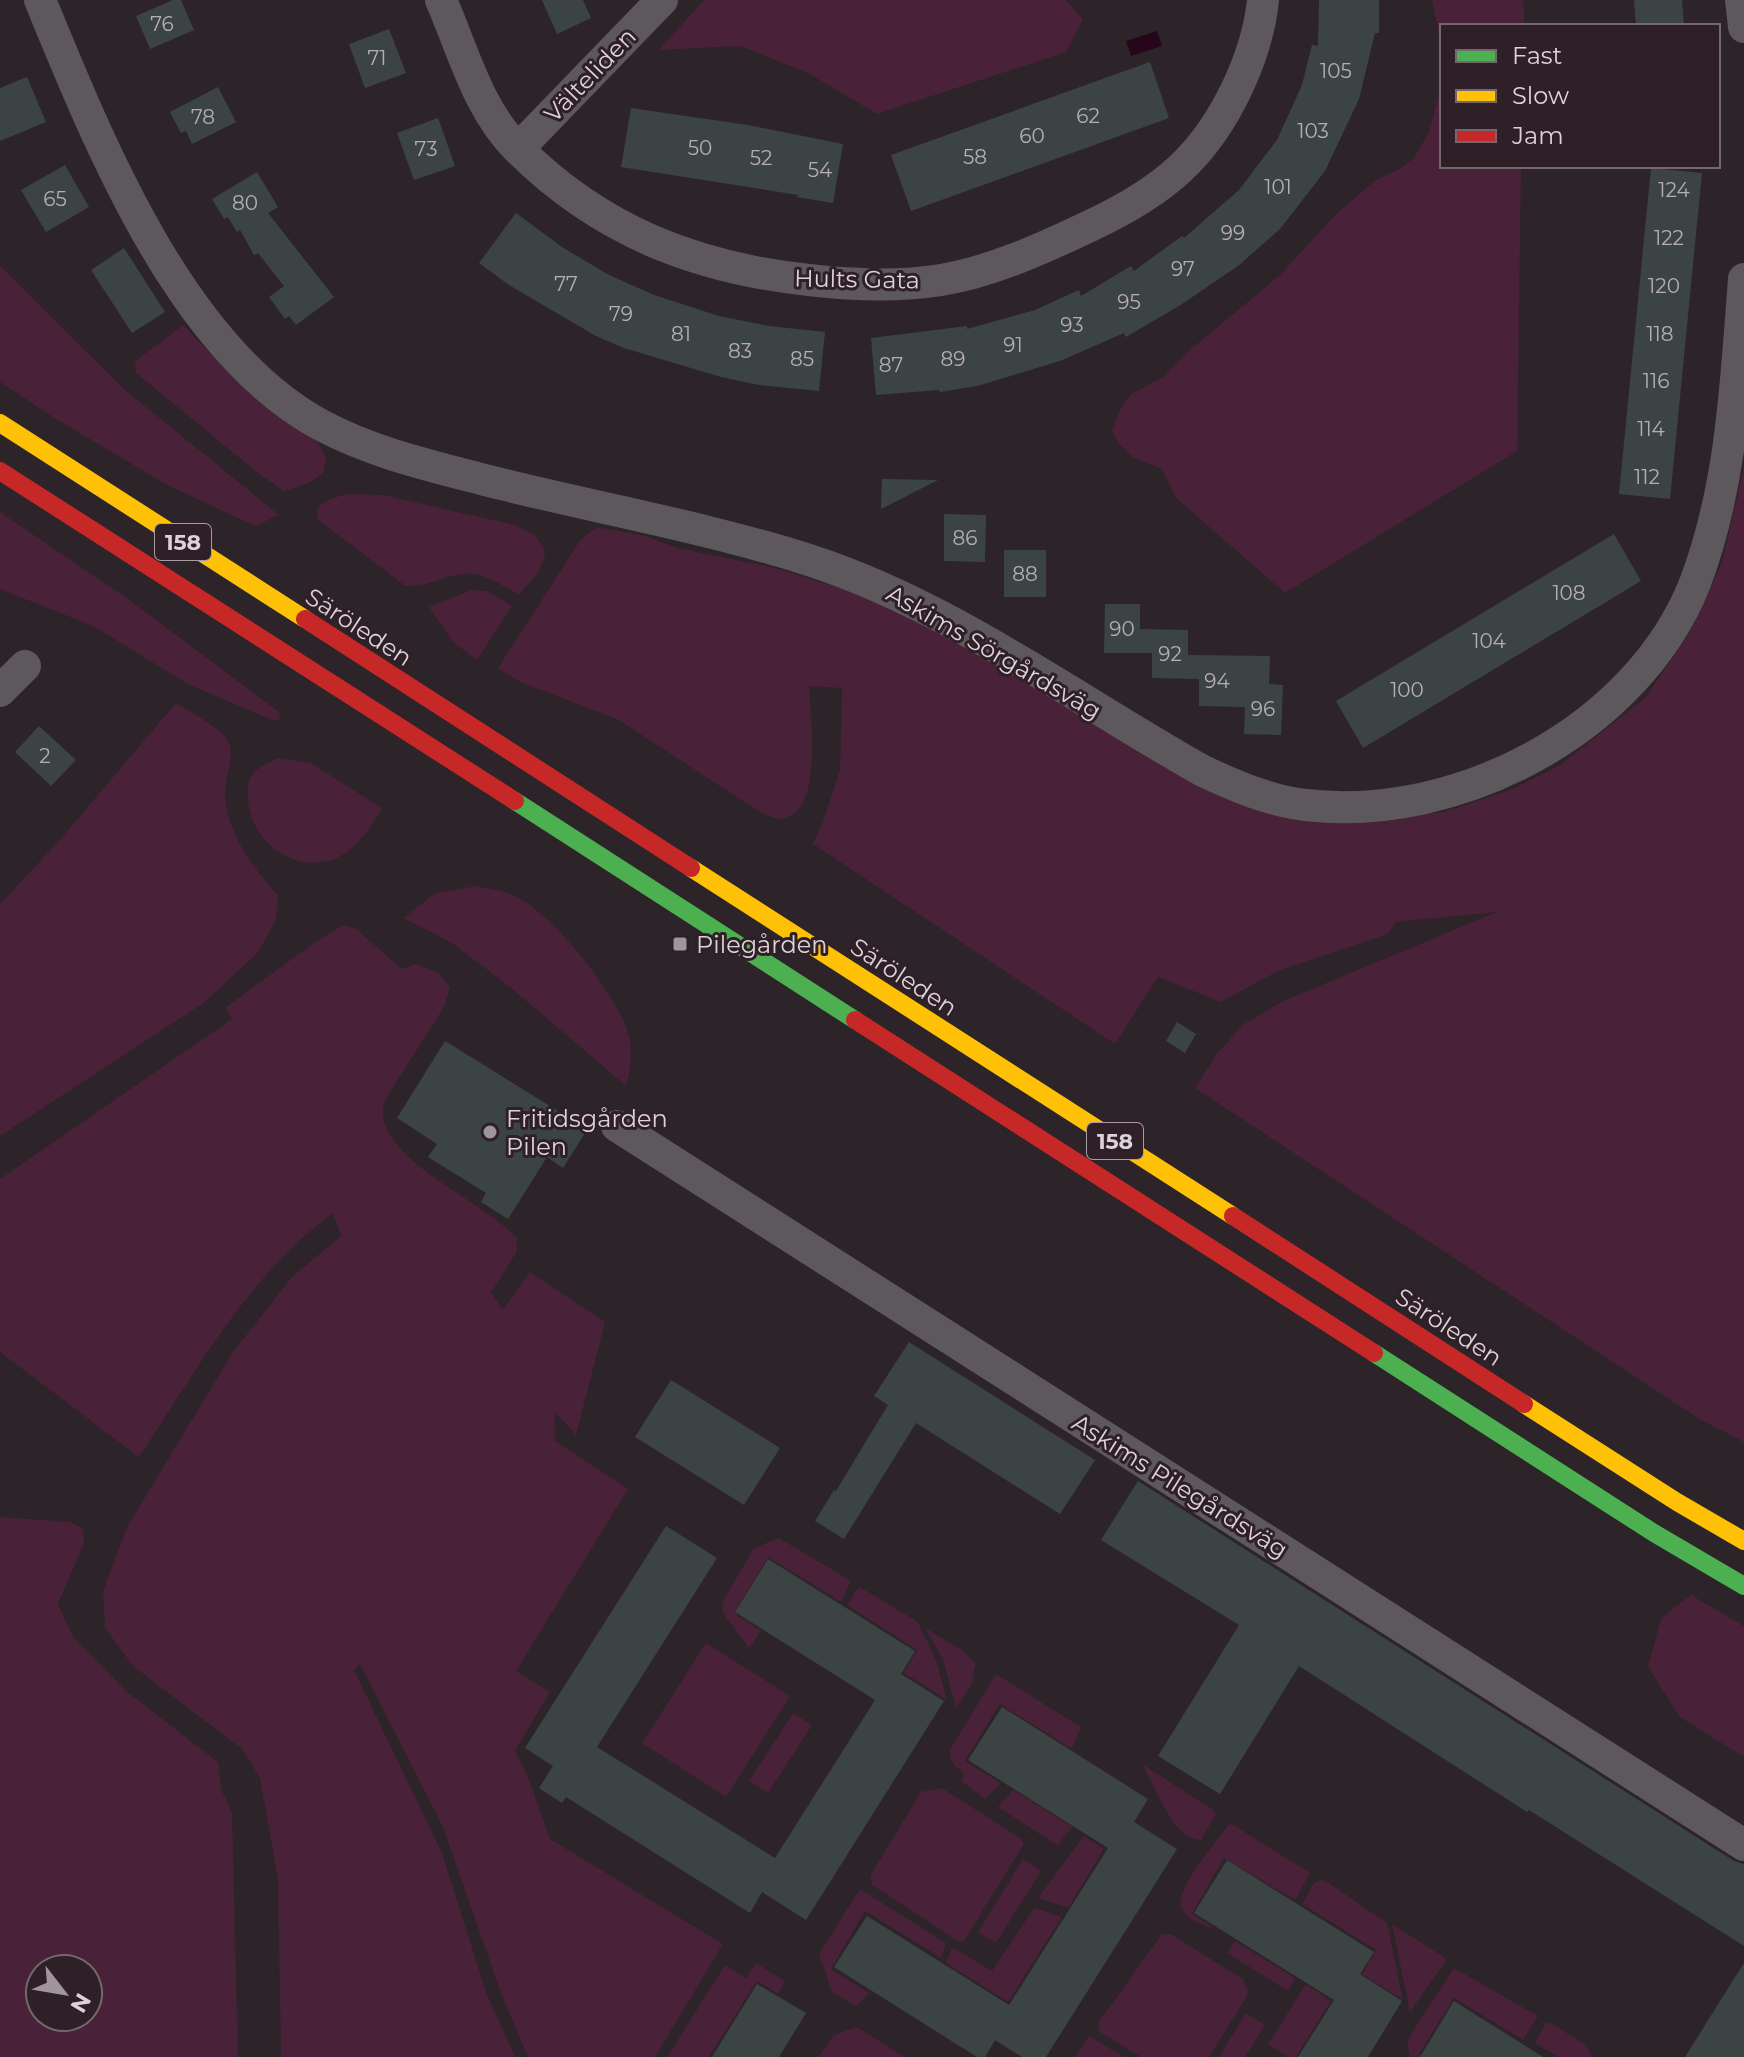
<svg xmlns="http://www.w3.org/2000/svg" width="1744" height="2057" viewBox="0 0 1744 2057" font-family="Montserrat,sans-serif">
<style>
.green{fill:#492138;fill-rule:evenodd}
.water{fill:#27051b}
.building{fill:#3c4443}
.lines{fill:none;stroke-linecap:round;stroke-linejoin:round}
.street{stroke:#5d585b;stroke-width:32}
.fast{stroke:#4caf50;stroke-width:18}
.slow{stroke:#ffc107;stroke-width:18}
.jam{stroke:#c62828;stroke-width:18}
.poi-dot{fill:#9f959a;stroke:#2f2028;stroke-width:3}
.labels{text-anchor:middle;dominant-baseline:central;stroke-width:6;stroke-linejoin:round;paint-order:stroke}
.number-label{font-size:20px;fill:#b5aeb3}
.shield{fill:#2f2028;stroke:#a99da3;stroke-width:2}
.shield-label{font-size:22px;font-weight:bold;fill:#ddd2d8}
.street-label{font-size:24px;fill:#ddd2d8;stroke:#2f2028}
.poi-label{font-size:24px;fill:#ddd2d8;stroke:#2f2028;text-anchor:start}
</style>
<rect width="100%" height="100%" fill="#2c2428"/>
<!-- green -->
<path class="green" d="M 704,0 L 1066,0 L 1083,19 L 1066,52 L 877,114 L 808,73 L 740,46 L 659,50 Z
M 1432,0 L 1523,0 L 1525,26 L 1442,26 L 1442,46 Z
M 1442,57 L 1442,166 L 1521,166 L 1517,451 L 1285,593 L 1176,498 L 1162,469 L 1133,457 L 1120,445 L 1112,431 L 1120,410 L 1131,394 L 1163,377 L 1191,349 L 1280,275 L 1336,214 L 1376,180 L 1400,169 L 1414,158 L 1429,132 L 1441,86 Z
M 0,266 L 124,389 L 279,515 L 255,526 L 167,485 L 53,417 L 0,382 Z
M 183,325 L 240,384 L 280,416 L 315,437 L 326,458 L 323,473 L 307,484 L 284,491 L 259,474 L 136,373 L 135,361 Z
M 1744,467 L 1744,1442 L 1701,1420 L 1195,1088 L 1217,1053 L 1244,1024 L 1283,1001 L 1497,912 L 1396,922 L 1388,934 L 1280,970 L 1221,1002 L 1158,977 L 1115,1044 L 813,844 L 823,822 L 840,770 L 842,688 L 809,686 C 811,715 819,787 798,810 C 794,814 787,817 782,820 L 763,814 L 617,719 L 520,682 L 498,668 L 581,539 L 597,527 L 645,536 L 678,548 L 772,567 L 860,594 L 938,631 L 1192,781 L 1375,818 L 1444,812 L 1513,789 L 1559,766 L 1646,697 L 1690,632 L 1722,562 Z
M 346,494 L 383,495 L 515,525 L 535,535 L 543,546 L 545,556 L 539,571 L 519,595 C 504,587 489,575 472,574 C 448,572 430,589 404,585 L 317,519 L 318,507 L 328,500 Z
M 0,512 L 125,597 L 279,712 L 280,719 L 278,721 L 267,718 L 188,684 L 93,626 L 0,589 Z
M 472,590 L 487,591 L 512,606 L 477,660 L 453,642 L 429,607 Z
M 176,703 C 189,711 219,727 227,739 C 237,756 225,776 225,793 C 226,832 253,868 278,895 L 276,920 L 258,952 L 205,1002 L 0,1136 L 0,904 L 58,842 Z
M 278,758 L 311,763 L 382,808 C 372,824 363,840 347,852 C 306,881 250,847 248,799 C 248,790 247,783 252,775 C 258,767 270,762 278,758 Z
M 476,886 C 488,889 502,890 513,895 C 550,910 621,998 629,1037 C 633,1055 631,1069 626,1086 L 510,987 L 452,943 L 403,918 L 434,894 Z
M 343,925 L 355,928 L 402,969 L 416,964 L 439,973 L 450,987 L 444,1007 L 384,1102 C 384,1107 382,1115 384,1121 C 397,1168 484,1202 517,1238 L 516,1253 L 491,1293 L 503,1309 L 530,1272 L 605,1322 L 576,1435 L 555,1412 L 555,1441 L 628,1489 L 516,1671 L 550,1692 L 515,1751 L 528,1777 L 550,1839 L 723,1944 L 655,2057 L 528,2057 L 502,1996 L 443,1827 L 360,1664 L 354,1670 L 442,1853 L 486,1992 L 515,2057 L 281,2057 L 278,1880 L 260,1778 L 242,1749 L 133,1666 L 105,1628 L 103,1591 L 127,1527 L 233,1352 L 291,1278 L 341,1236 L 333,1213 C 248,1275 196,1372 139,1457 L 0,1352 L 0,1179 L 232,1019 L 225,1008 L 311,945 Z
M 0,1517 L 71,1522 L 83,1529 L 84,1543 L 58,1604 L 73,1637 L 126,1691 L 218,1762 L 221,1789 L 232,1813 L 238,2057 L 0,2057 ZM 88,1969 L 88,2017 L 40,2017 L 40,1969 Z
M 779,1538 L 851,1581 L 841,1602 L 768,1557 L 734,1613 L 761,1631 L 749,1648 L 723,1613 L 723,1601 L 754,1548 Z
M 860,1587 L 918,1622 L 936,1660 L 947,1700 L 904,1673 L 917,1650 L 848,1606 L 854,1593 Z
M 1691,1595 L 1744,1626 L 1744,1757 L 1680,1717 L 1648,1667 L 1661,1618 Z
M 924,1627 L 963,1651 L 976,1663 L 972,1676 L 974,1680 L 956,1709 L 943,1659 Z
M 706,1643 L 790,1696 L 726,1797 L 642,1743 Z
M 996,1674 L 1081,1727 L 1072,1749 L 1000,1704 L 965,1761 L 1001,1783 L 985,1799 L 961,1781 L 964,1773 C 954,1766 948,1761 951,1748 Z
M 793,1713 L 812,1725 L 768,1793 L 749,1781 Z
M 1142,1764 L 1213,1810 L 1216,1814 L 1201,1840 C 1173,1841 1155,1785 1142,1764 Z
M 942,1788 L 1020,1838 L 1024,1844 L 964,1941 L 958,1941 L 872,1885 L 870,1876 L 921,1792 Z
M 1013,1790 L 1073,1827 L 1057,1845 L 998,1807 Z
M 1230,1823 L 1310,1873 L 1295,1900 L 1224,1858 L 1192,1914 L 1213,1927 L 1212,1929 C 1202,1924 1184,1918 1181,1906 C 1176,1886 1220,1838 1230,1823 Z
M 1084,1836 L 1104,1849 L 1068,1908 L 1038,1898 Z
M 1023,1859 L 1041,1871 L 996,1943 L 978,1932 Z
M 1323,1879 L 1387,1923 L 1403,2000 L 1362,1974 L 1376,1950 L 1302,1904 L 1314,1883 Z
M 860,1889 L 946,1943 L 941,1958 L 865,1911 L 831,1969 L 869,1993 L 856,2006 L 832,1992 L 819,1954 Z
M 1034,1908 L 1062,1917 L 1008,2002 L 946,1963 L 952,1947 L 992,1971 Z
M 1392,1924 L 1447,1959 L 1410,2012 Z
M 1162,1934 L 1172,1935 L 1243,1979 L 1248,1991 L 1246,1998 L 1209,2057 L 1141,2057 L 1100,2032 L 1098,2023 Z
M 1235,1941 L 1295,1978 L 1288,1991 L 1227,1953 Z
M 756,1963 L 785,1981 L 778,1994 L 757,1981 L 709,2057 L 667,2057 L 725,1965 L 746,1978 Z
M 1454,1968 L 1538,2016 L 1523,2040 L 1454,1998 L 1419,2054 L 1422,2057 L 1410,2057 L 1407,2043 L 1411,2034 Z
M 1306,1984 L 1331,2001 L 1296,2057 L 1287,2057 L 1268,2044 Z
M 1246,2013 L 1265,2025 L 1245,2057 L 1219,2057 Z
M 1546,2023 L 1551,2023 L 1587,2046 L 1592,2057 L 1558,2057 L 1535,2043 Z
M 857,2027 L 904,2057 L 818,2057 L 834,2035 Z
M 1089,2036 L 1124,2057 L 1075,2057 Z"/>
<!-- water -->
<path class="water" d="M 1157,31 L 1162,46 L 1131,56 L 1126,41 Z"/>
<!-- building -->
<path class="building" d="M 173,0 L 181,0 L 194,30 L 150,49 L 136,16 Z
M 542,0 L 583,0 L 591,18 L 557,34 Z
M 1319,0 L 1379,0 L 1379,33 L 1375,33 L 1359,99 L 1325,171 L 1280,229 L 1238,266 L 1179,306 L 1126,337 L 1124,333 L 1060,361 L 977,386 L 940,392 L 939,390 L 876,395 L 871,338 L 967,326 L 967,329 L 1035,310 L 1079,290 L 1081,296 L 1131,266 L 1134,271 L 1182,236 L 1184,238 L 1239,190 L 1277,140 L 1302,85 L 1312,45 L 1318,46 Z
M 1634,0 L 1682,0 L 1684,26 L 1636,26 Z
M 389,29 L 406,73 L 365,88 L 349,44 Z
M 1150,62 L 1169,118 L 911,211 L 891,155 Z
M 27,77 L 46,122 L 0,141 L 0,88 Z
M 218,87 L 236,122 L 192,144 L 186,131 L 181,133 L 170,112 Z
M 631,108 L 748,125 L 843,144 L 833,203 L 797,197 L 798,195 L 621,167 Z
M 438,118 L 455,166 L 414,180 L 397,133 Z
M 65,165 L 89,207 L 46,232 L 21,190 Z
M 1651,168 L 1702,173 L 1670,499 L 1619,494 Z
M 257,172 L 278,207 L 268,213 L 334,297 L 296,325 L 289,316 L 285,319 L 269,297 L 284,286 L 258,253 L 254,255 L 240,230 L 237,232 L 228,217 L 224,219 L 212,199 Z
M 516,213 L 562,247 L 609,275 L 654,295 L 719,316 L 769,326 L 825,332 L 819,391 L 759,385 L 721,377 L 624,348 L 596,336 L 509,285 L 479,263 Z
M 124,248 L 165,312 L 132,333 L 91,270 Z
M 882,479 L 938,480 L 881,509 Z
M 944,514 L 986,515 L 985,562 L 944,561 Z
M 1614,534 L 1641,581 L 1363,748 L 1336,701 Z
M 1004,550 L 1046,550 L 1046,597 L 1004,597 Z
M 1105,604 L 1140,604 L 1140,629 L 1188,630 L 1188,655 L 1270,656 L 1269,684 L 1283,685 L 1281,735 L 1244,734 L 1245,707 L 1199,706 L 1199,679 L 1152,678 L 1152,653 L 1104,653 Z
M 39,726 L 76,760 L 51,786 L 15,752 Z
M 1177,1022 L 1196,1034 L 1185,1053 L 1166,1041 Z
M 445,1041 L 571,1119 L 568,1123 L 585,1133 L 563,1168 L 547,1157 L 508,1219 L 481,1202 L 486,1193 L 428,1157 L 437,1144 L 397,1118 Z
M 909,1342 L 1095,1460 L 1060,1514 L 916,1423 L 844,1539 L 815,1521 L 834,1490 L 836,1491 L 888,1405 L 874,1396 Z
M 671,1380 L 780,1448 L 744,1505 L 635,1437 Z
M 1138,1481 L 1734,1861 L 1744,1864 L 1744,1946 L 1529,1810 L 1527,1812 L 1299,1666 L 1220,1794 L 1158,1756 L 1239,1625 L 1101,1540 Z
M 666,1526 L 717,1558 L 597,1747 L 775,1858 L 875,1700 L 735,1612 L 768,1559 L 915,1651 L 901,1674 L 944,1701 L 806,1920 L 762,1892 L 750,1913 L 566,1797 L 562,1803 L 539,1788 L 553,1766 L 525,1748 Z
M 1002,1707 L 1148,1799 L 1134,1822 L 1177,1849 L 1046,2057 L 1022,2057 L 995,2040 L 985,2057 L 977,2057 L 834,1967 L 867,1916 L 1009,2005 L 1108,1848 L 968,1760 Z
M 1227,1860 L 1374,1952 L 1360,1974 L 1402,2001 L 1368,2057 L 1298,2057 L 1334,2000 L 1194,1913 Z
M 1744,1963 L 1744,2057 L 1685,2057 Z
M 757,1984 L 806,2013 L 779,2057 L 712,2057 Z
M 1454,2001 L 1543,2057 L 1420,2057 Z"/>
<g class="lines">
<!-- street -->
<path class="street" d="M 40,0 C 98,141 180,349 321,425 C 373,453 432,466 489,481 C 596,508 707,527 812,561 C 950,606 1077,700 1203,771 C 1235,786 1270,801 1306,805 C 1459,823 1638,728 1695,583 C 1732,486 1736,381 1744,279
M 441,0 C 463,50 478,110 518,149 C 600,231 696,268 809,280 C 852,285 898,287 941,280 C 994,271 1046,247 1094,224 C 1163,191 1205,157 1238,86 C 1251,58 1260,31 1263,0
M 1741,0 L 1744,27
M 518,149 L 662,0
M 0,691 L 25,666
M 617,1126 L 1744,1845"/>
<!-- fast -->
<path class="fast" d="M 515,801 L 855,1020
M 1374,1353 L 1654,1533 L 1744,1586"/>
<!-- slow -->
<path class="slow" d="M 0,423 L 305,619
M 691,868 L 1233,1216
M 1524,1404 L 1677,1502 L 1744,1541"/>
<!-- jam -->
<path class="jam" d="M 0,471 L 515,801
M 305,619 L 691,868
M 855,1020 L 1374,1353
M 1233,1216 L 1524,1404"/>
</g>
<!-- markers -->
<g class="poi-dot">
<rect x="672" y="936" width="16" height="16" rx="4"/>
<circle cx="490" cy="1132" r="8"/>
</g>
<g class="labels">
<!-- number labels -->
<g class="number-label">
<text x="162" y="24">76</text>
<text x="377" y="58">71</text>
<text x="1336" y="71">105</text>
<text x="1088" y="116">62</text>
<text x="203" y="117">78</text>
<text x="1313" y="131">103</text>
<text x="1032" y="136">60</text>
<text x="700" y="148">50</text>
<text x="426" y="149">73</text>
<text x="975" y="157">58</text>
<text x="761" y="158">52</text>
<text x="820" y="170">54</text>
<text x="1278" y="187">101</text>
<text x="1674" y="190">124</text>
<text x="55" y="199">65</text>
<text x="245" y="203">80</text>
<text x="1233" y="233">99</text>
<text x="1669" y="238">122</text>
<text x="1183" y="269">97</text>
<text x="566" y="284">77</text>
<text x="1664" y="286">120</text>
<text x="1129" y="302">95</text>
<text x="621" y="314">79</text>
<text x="1072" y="325">93</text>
<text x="681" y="334">81</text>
<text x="1660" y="334">118</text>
<text x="1013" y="345">91</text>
<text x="740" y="351">83</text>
<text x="802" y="359">85</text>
<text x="953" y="359">89</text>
<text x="891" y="365">87</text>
<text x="1656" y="381">116</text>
<text x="1651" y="429">114</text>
<text x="1647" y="477">112</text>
<text x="965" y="538">86</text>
<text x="1025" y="574">88</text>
<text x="1569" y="593">108</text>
<text x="1122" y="629">90</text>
<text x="1489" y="641">104</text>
<text x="1170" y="654">92</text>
<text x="1217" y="681">94</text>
<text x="1407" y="690">100</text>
<text x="1263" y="709">96</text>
<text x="45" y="756">2</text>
</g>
<!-- shield labels -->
<g class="shield">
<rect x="155" y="524" width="56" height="36" rx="6"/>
<rect x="1087" y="1123" width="56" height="36" rx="6"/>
</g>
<g class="shield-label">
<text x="183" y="542">158</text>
<text x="1115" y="1141">158</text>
</g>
<!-- street labels -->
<g class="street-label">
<text transform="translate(590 75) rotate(-46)">Välteliden</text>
<text transform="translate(857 279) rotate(1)">Hults Gata</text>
<text transform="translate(359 627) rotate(33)">Säröleden</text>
<text transform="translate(994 652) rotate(30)">Askims Sörgårdsväg</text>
<text transform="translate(904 977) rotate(33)">Säröleden</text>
<text transform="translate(1449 1327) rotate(33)">Säröleden</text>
<text transform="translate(1180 1486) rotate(32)">Askims Pilegårdsväg</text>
</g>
<!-- poi labels -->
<g class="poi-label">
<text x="696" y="944">Pilegården</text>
<text x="506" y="1118">Fritidsgården<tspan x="506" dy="28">Pilen</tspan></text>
</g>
</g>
<!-- legend -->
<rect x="1440" y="24" width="280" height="144" fill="#2f2028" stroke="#75676e" stroke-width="2"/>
<rect x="1456" y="50" width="40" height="12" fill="#4caf50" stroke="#75676e" stroke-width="2"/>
<text x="1512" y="64" font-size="24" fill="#ddd2d8">Fast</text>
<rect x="1456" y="90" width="40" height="12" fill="#ffc107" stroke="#75676e" stroke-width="2"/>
<text x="1512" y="104" font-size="24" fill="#ddd2d8">Slow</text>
<rect x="1456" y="130" width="40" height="12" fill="#c62828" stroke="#75676e" stroke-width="2"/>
<text x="1512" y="144" font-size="24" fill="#ddd2d8">Jam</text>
<!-- north arrow -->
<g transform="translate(64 1993) rotate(121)"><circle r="38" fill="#2f2028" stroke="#75676e" stroke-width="2"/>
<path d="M0-6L14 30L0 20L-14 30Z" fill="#9f959a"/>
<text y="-12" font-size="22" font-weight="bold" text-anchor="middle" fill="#ddd2d8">N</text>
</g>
</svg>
